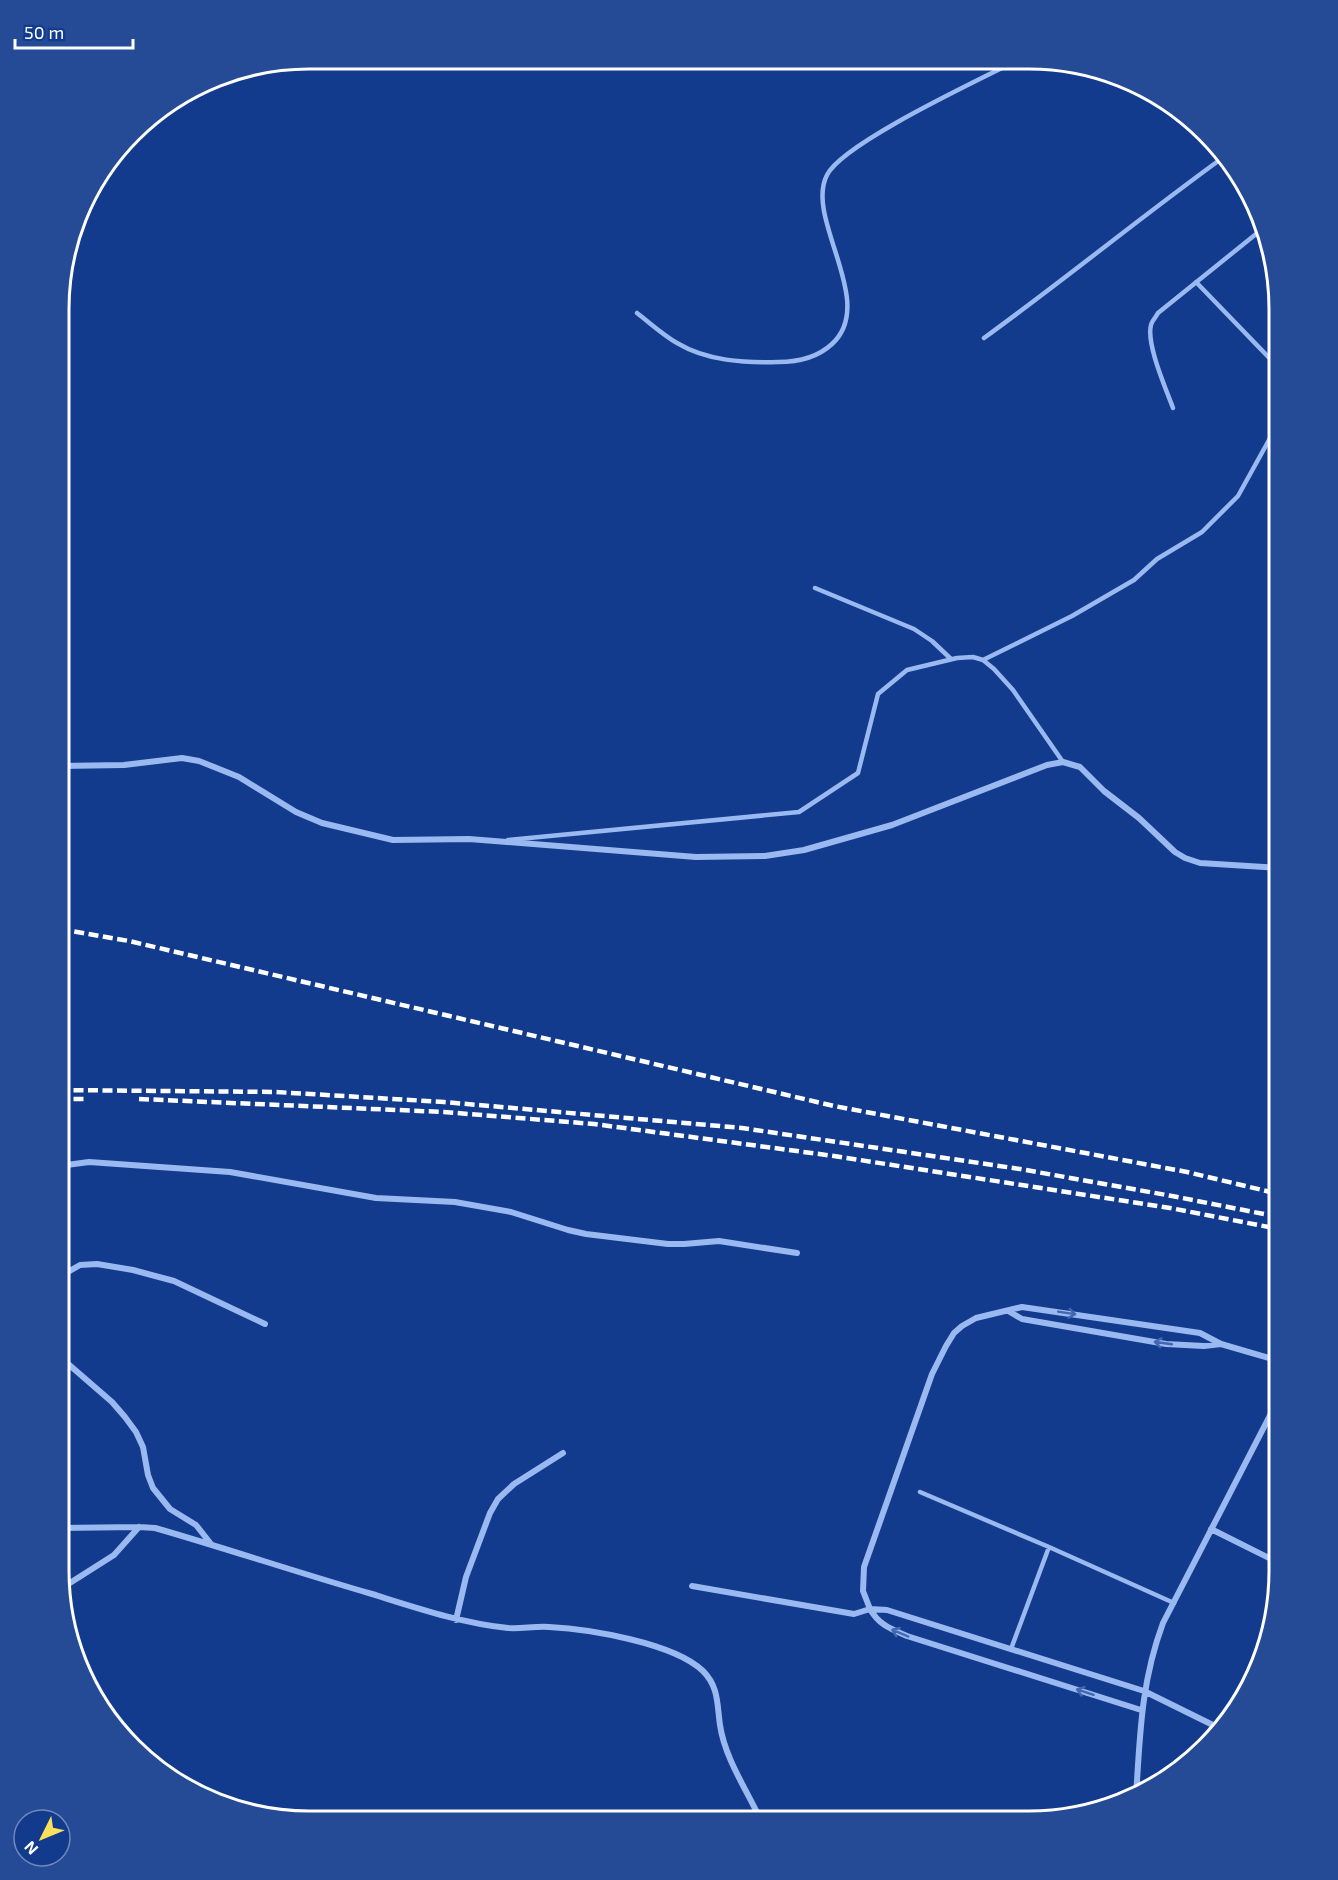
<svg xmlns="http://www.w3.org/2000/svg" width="1338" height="1880" viewBox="0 0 1338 1880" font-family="'Exo 2',sans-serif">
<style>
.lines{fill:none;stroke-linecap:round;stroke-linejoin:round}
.lane{stroke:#9bb9f1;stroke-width:4.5}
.street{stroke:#9bb9f1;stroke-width:6}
.rail{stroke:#fff;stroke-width:4.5;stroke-dasharray:10 4.5;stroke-linecap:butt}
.oneway{stroke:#4267b0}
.rim{fill:none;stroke:#fff;stroke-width:3}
</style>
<rect width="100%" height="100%" fill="#123b8d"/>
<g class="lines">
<!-- lane -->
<path class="lane" d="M 1196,282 L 1279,368
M 637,313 C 650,323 663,335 677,343 C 707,361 744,363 778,362 C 799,362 817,358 832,344 C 878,302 804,219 827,175 C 843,143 979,80 1016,61
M 984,338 C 1064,280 1141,217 1221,159
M 1173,408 C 1166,389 1146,344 1151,325 C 1152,321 1156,317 1158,313 L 1261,230
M 815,588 L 914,629 L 932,641 L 951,659
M 983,660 L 1072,616 L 1134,580 L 1157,559 L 1202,532 L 1238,496 L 1279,422
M 508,840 L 799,812 L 858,773 L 878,694 L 907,670 L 957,658 L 973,657 L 983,660 L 994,669 L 1013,690 L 1063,762
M 920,1492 L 1049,1547 L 1174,1603
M 1011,1649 L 1049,1547"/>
<!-- street -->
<path class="street" d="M 60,766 L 124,765 L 182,758 L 199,761 L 239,777 L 296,812 L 322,823 L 393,840 L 469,839 L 696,857 L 765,856 L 804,850 L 892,825 L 1047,765 L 1063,762 L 1080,767 L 1104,791 L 1139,818 L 1175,852 L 1185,858 L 1200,863 L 1279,868
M 59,1166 L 89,1162 L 230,1172 L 376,1198 L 455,1202 L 511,1212 L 568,1230 L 586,1234 L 668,1244 L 684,1244 L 719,1241 L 797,1253
M 59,1277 L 80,1265 L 97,1264 L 133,1270 L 174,1281 L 265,1324
M 1010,1312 L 1022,1319 L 1166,1344 L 1204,1346 L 1221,1344
M 59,1356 L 112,1402 L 125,1417 L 136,1432 L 143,1447 L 148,1475 L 153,1488 L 170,1509 L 196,1525 L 211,1544
M 59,1528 L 139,1527 L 155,1528 C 228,1549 299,1573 372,1594 C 417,1608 461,1623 508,1628 C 521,1629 535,1626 549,1627 C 589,1629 674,1643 703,1671 C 719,1687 717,1705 720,1725 C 725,1759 747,1790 761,1821
M 1211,1529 L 1279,1563
M 692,1586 L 854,1614 L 870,1609 L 863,1591 L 864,1567 L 932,1374 L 946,1346 L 954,1333 L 962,1326 L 976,1318 L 1022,1307 L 1200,1333 L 1221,1344 L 1279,1361
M 62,1588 L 114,1555 L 139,1527
M 456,1620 L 466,1577 L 490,1513 L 498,1499 L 514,1484 L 563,1453
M 1141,1710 L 907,1636 C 891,1629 879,1625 870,1609 L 887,1610 L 1144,1691 L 1221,1729
M 1136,1797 C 1140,1735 1141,1682 1163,1623 L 1279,1398"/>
<!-- rail -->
<path class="rail" d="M 60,929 L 129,941 L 834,1106 L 1187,1172 L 1279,1194
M 59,1090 L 276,1092 L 444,1102 L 742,1128 L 1020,1169 L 1172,1196 L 1279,1217
M 59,1099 L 85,1099
M 139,1099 L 444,1112 L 594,1124 L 834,1156 L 1170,1208 L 1279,1229"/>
</g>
<!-- one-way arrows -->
<defs><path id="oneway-shaft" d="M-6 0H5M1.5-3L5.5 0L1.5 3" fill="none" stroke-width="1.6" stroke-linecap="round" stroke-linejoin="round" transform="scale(1.5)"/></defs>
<g class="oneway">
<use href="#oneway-shaft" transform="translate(1067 1313) rotate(9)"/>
<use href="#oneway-shaft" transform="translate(1163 1343) rotate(-172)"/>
<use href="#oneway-shaft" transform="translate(900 1633) rotate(-157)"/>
<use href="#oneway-shaft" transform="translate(1085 1692) rotate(-162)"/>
</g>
<!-- crop -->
<path d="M0 0H1338V1880H0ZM309 69H1029A240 240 0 0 1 1269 309V1571A240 240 0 0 1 1029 1811H309A240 240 0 0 1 69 1571V309A240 240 0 0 1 309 69Z" fill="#254b96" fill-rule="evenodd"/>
<path class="rim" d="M309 69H1029A240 240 0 0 1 1269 309V1571A240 240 0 0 1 1029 1811H309A240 240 0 0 1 69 1571V309A240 240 0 0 1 309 69Z"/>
<!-- north arrow -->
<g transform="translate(42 1838) rotate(227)"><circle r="28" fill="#123b8d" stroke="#7189bb" stroke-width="1.5"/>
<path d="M0-4.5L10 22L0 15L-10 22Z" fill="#ffe05b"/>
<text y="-9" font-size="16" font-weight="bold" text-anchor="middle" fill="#ffffff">N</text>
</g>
<!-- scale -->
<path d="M15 39v9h118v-9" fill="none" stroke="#ffffff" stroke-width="3"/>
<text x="24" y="39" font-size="18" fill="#ffffff" stroke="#123b8d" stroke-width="4.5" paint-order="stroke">50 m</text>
</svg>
